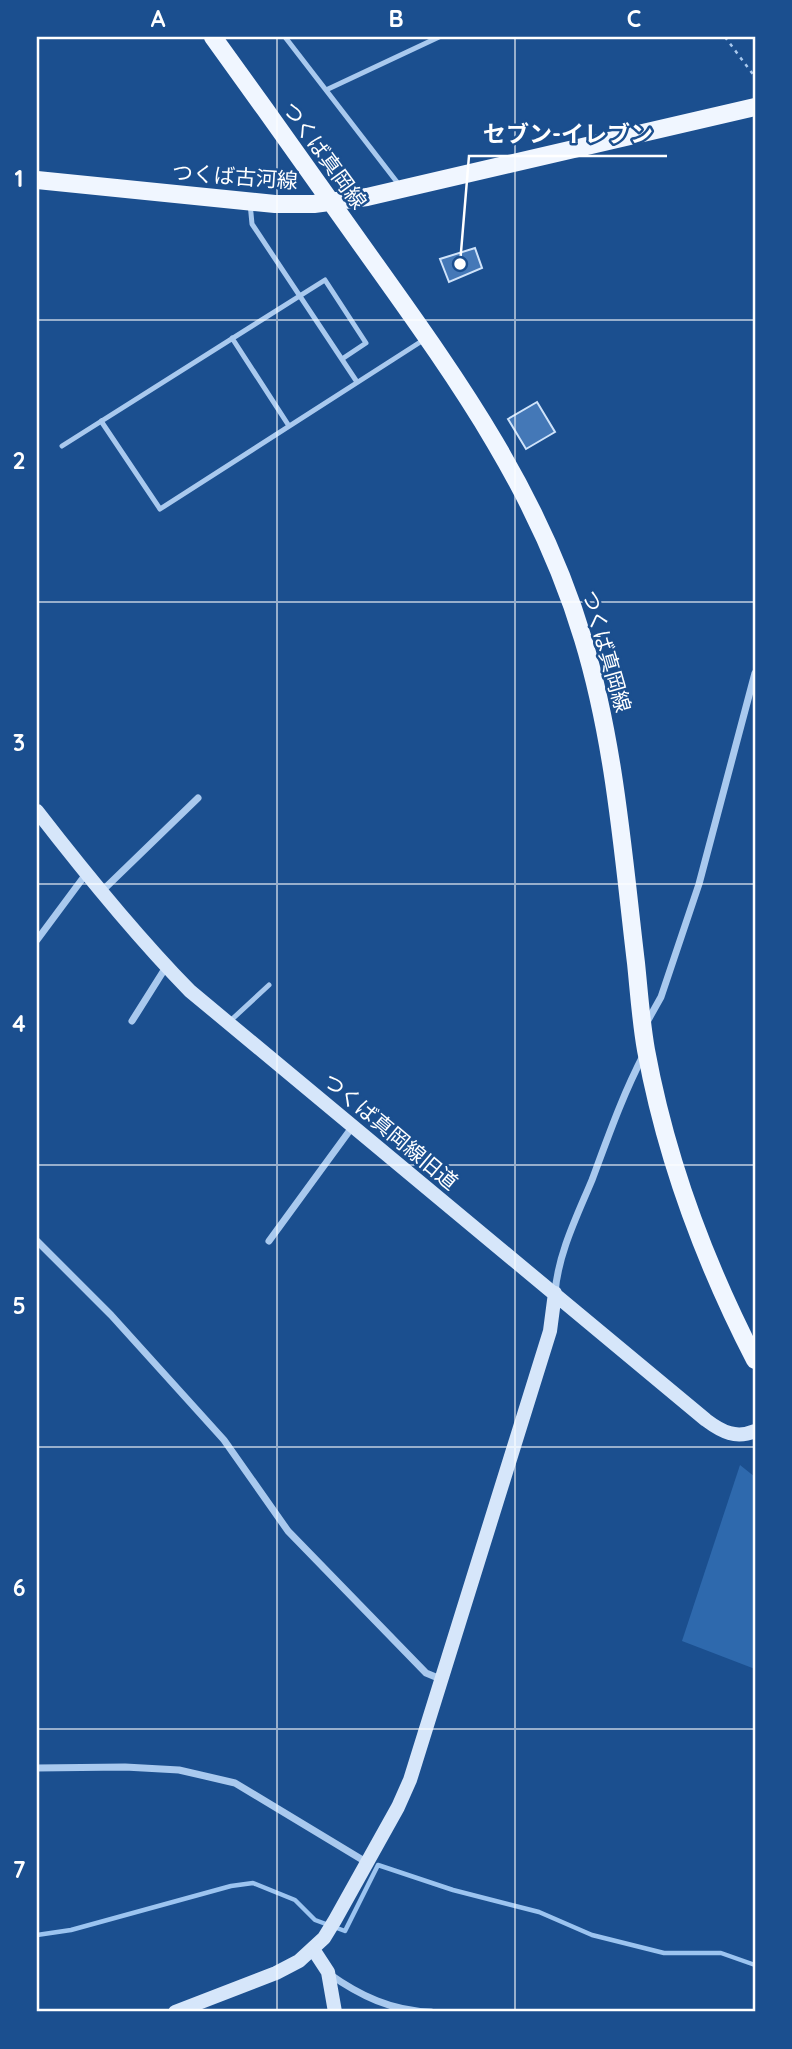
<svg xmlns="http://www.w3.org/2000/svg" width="792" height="2049" viewBox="0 0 792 2049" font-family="Quicksand,'Noto Sans JP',sans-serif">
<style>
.green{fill:#2e69ad}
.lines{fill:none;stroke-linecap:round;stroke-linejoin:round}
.stream{stroke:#9cc4f0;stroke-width:4.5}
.building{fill:#4478b7;stroke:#cfe3fa;stroke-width:2}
.path{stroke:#a9c9ee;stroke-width:2.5;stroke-dasharray:3.5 5;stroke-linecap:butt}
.lane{stroke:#a9c9ee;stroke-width:5}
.street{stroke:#a9c9ee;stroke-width:7}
.secondary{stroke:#d6e6fa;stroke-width:14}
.primary{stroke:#f0f6ff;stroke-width:18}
.grid{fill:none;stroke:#fff;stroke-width:2;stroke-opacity:0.55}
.labels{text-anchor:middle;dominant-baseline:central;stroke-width:5;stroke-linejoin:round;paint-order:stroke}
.street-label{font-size:21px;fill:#fff;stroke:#1b4f8f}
.leader{fill:none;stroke:#fff;stroke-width:2.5}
.callout-dot{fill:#fff;stroke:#1b4f8f;stroke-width:2.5}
.callout-label{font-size:23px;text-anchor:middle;font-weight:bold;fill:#fff;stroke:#1b4f8f;stroke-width:5;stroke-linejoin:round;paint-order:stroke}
.neatline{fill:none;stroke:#fff;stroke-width:2.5}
.grid-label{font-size:23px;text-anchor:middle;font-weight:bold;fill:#fff}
</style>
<rect width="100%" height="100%" fill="#1b4f8f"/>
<!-- green -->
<path class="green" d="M 740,1465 L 755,1477 L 755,1669 L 682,1641 Z"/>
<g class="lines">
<!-- stream -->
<path class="stream" d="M 37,1935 L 71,1930 L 231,1886 L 253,1883 L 295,1900 L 315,1920 L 345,1931 L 378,1865 L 453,1890 L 539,1912 L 592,1935 L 664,1953 L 721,1953 L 755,1965"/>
</g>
<!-- building -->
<path class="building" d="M 475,248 L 482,268 L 449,282 L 440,259 Z
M 537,402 L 555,432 L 526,449 L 508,419 Z"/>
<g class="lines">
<!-- path -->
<path class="path" d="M 725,37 L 755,77"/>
<!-- lane -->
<path class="lane" d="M 285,37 L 400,186
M 326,90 L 439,37
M 250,203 L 252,224 L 357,382
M 232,338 L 289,426
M 101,421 L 160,509 L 425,339
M 62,446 L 325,280 L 366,343 L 342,359
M 228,1023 L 269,985"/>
<!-- street -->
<path class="street" d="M 101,892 L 198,798
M 37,940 L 86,874
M 132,1021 L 166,967
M 647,1022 L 661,997 L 699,884 L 755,673
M 37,1241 L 111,1315 L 224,1440 L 288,1531 L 426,1673 L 443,1680
M 269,1241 L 353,1126
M 555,1293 C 558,1254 577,1216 592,1180 C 608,1137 623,1094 644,1054
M 37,1768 L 125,1767 L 179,1770 L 235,1783 L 366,1862
M 328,1973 C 360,1996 392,2011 431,2012"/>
<!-- secondary -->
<path class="secondary" d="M 37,811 C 85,873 135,935 190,991 L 706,1420 C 722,1432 736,1439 755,1431
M 313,1949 L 328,1972 L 335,2012
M 175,2012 L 276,1973 L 299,1961 L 324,1938 L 335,1920 L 398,1807 L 410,1780 L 550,1331 L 555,1293"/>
<!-- primary -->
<path class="primary" d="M 213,37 C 260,102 307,168 353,233 C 446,364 536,482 583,639 C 615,744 623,855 636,963 C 639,992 641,1022 646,1050 C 666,1159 705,1263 755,1360
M 37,180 L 275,204 L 314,204 L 367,197 L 755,107"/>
</g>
<!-- grid -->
<path class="grid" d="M 277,37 L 277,2012M 515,37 L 515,2012M 37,320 L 755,320M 37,602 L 755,602M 37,884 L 755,884M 37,1165 L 755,1165M 37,1447 L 755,1447M 37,1729 L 755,1729"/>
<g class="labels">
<!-- street labels -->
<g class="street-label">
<text transform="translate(325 155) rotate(54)">つくば真岡線</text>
<text transform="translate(235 176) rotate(4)">つくば古河線</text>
<text transform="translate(607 651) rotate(74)">つくば真岡線</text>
<text transform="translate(391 1131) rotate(40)">つくば真岡線旧道</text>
</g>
</g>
<!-- callouts -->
<path class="leader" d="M460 264L469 156H667"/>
<circle class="callout-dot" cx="460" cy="264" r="7"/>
<g class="callout-label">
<text x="568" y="142">セブン-イレブン</text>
</g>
<!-- border -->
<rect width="792" height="2049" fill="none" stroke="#1b4f8f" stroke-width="77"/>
<rect x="38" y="38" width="716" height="1972" class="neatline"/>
<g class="grid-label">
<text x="158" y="27">A</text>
<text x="396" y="27">B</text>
<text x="634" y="27">C</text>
<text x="19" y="187">1</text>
<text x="19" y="469">2</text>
<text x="19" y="751">3</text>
<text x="19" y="1032">4</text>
<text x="19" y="1314">5</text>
<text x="19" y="1596">6</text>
<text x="19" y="1878">7</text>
</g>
</svg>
